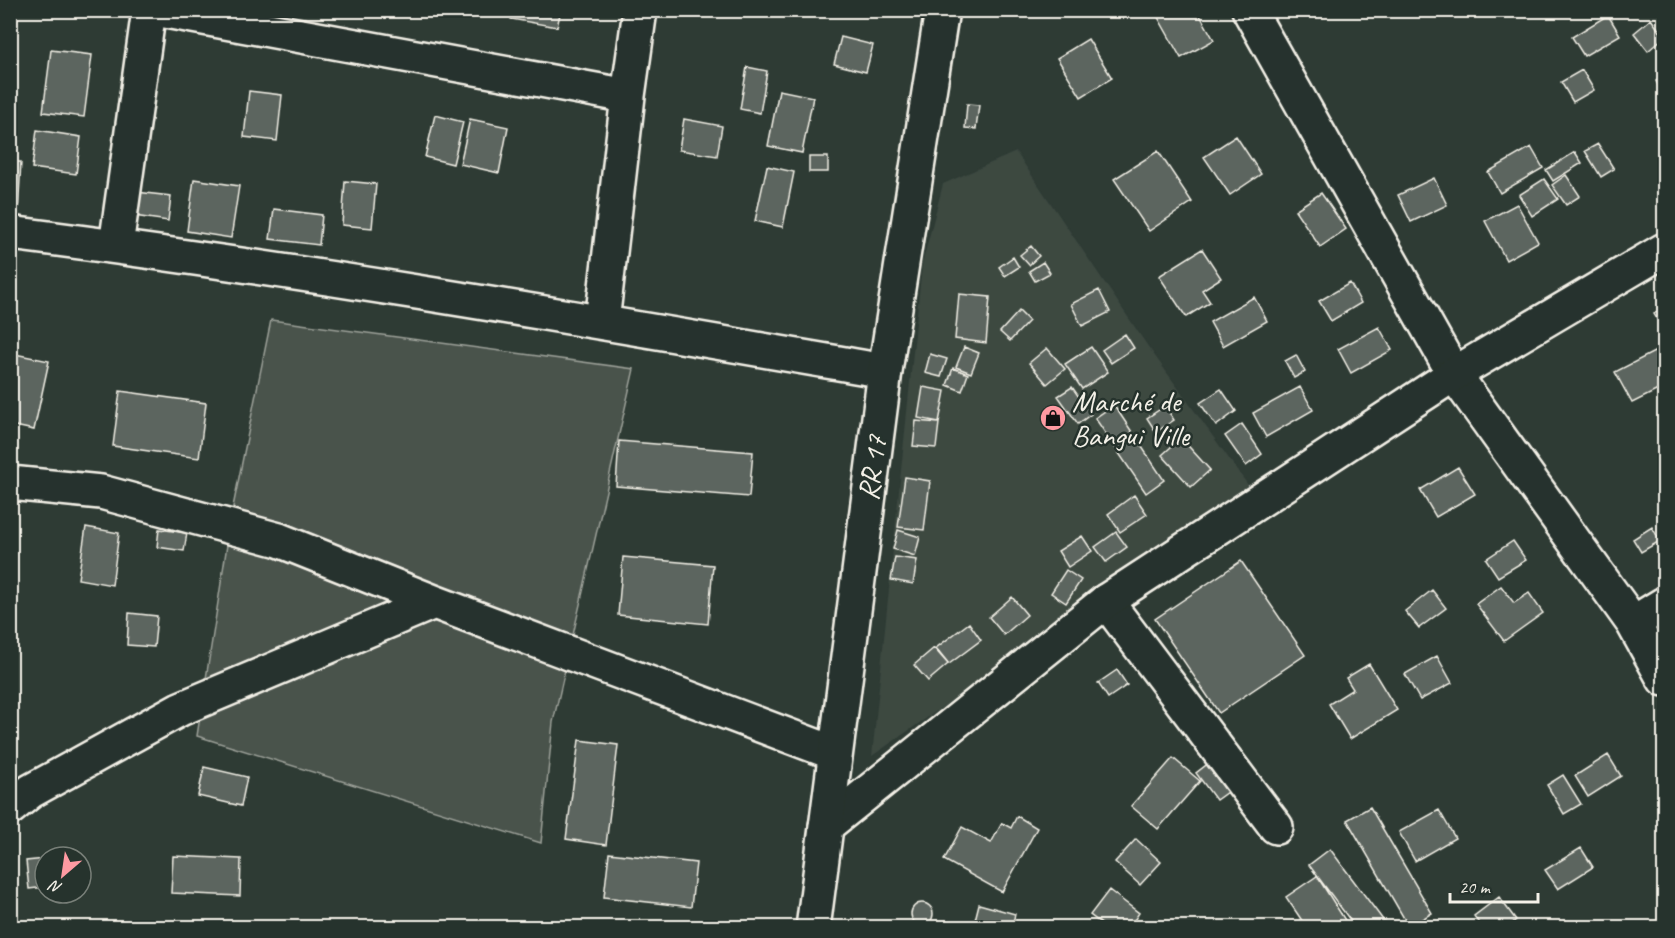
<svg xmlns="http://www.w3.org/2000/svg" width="1675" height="938" viewBox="0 0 1675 938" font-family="Caveat,sans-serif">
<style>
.built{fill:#3c4841}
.park{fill:#48524c;stroke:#9ea29a;stroke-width:1.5}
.building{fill:#5c655e;stroke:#f4f1e8;stroke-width:1.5}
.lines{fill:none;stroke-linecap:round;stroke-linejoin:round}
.minor-casing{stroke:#f4f1e8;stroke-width:38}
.tertiary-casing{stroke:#f4f1e8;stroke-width:38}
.secondary-casing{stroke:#f4f1e8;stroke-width:38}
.minor{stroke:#26332d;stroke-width:33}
.tertiary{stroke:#26332d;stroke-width:33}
.secondary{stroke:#26332d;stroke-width:33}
.labels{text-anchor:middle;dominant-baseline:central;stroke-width:5;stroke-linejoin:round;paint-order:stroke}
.poi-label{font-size:30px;fill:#f4f1e8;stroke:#26332d;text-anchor:start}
.street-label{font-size:30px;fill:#f4f1e8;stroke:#26332d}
</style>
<rect width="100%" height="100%" fill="#2e3b34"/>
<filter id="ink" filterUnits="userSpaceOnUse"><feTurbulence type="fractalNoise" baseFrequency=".0167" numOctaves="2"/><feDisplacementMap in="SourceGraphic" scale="12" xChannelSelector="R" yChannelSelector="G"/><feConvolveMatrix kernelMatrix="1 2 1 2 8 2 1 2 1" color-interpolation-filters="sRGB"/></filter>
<g filter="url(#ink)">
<!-- built -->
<path class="built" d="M 1016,152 L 1147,345 L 1253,492 L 872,756 L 922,264 L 943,184 Z"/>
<!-- park -->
<path class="park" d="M 271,320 L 634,369 L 553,722 L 541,843 L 197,736 L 233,507 Z"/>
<!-- building -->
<path class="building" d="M 513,10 L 561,10 L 557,27 L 511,19 Z
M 1157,10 L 1197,10 L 1214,40 L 1181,58 L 1155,12 Z
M 1608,15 L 1620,35 L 1584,56 L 1572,37 Z
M 1651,19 L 1664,37 L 1648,51 L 1634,33 Z
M 841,37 L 873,45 L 866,72 L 834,64 Z
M 1088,39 L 1112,78 L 1081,97 L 1057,58 Z
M 51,50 L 92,55 L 84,117 L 43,112 Z
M 747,67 L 767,71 L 760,113 L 740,109 Z
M 1582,70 L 1594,90 L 1573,102 L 1561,82 Z
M 1664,76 L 1664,97 L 1656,81 Z
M 779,90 L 813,97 L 802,153 L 768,146 Z
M 249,91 L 282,95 L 277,141 L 244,137 Z
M 967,104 L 979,105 L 976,129 L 965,128 Z
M 435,115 L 463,122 L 453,164 L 425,157 Z
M 470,119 L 508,127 L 499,173 L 460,164 Z
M 684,119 L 722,126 L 717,156 L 679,150 Z
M 37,130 L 81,137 L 76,174 L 32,168 Z
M 1236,136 L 1261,174 L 1230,195 L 1204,157 Z
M 1598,144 L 1614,169 L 1601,177 L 1585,151 Z
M 1531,147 L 1543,168 L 1500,193 L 1488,172 Z
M 1158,151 L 1192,202 L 1149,231 L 1114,179 Z
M 1575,152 L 1582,163 L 1553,181 L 1546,170 Z
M 809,157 L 828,157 L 828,172 L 809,172 Z
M 10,162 L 21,162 L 18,213 L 10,212 Z
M 767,166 L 794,172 L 783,227 L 755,221 Z
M 1566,175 L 1580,196 L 1566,205 L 1552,185 Z
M 1434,178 L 1447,205 L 1411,222 L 1398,195 Z
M 194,179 L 239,186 L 231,238 L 187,231 Z
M 1544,179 L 1558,199 L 1532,216 L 1519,195 Z
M 345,181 L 376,184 L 372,228 L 342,225 Z
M 136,192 L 171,196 L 168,221 L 134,216 Z
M 1321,193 L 1346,229 L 1320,247 L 1295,210 Z
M 1517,204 L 1538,242 L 1506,260 L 1485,221 Z
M 274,209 L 322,215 L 319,245 L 270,239 Z
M 1031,246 L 1039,256 L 1029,265 L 1020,255 Z
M 1202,249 L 1221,278 L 1202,290 L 1210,302 L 1186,317 L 1159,276 Z
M 1013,257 L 1019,267 L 1005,276 L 999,267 Z
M 1043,262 L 1050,273 L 1035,281 L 1029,271 Z
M 1350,283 L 1361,303 L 1331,321 L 1319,301 Z
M 1099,290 L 1110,312 L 1082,326 L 1071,304 Z
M 959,294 L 990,297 L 986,343 L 955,339 Z
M 1254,297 L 1267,321 L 1223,346 L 1210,322 Z
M 1664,307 L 1664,330 L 1654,314 Z
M 1019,311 L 1029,321 L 1010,341 L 1000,332 Z
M 1379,327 L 1392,350 L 1351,373 L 1338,349 Z
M 1125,334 L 1134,348 L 1111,363 L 1102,350 Z
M 964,347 L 979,353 L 971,373 L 956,367 Z
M 1091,347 L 1108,372 L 1082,389 L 1065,364 Z
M 1047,348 L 1065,369 L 1047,384 L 1029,363 Z
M 1658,350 L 1664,362 L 1664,387 L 1632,403 L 1615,372 Z
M 10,353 L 49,361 L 34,430 L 10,425 Z
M 930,354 L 947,359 L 941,377 L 925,373 Z
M 1296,355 L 1305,372 L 1294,378 L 1285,361 Z
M 953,368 L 968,374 L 962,391 L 947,385 Z
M 923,387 L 945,391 L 939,422 L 918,418 Z
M 1072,387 L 1091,414 L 1078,424 L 1058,396 Z
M 1300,387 L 1313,410 L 1266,437 L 1253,413 Z
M 1221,389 L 1236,411 L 1216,426 L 1200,403 Z
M 120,391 L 206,403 L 199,458 L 113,446 Z
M 1114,405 L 1164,480 L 1146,493 L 1095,418 Z
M 1165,406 L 1174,420 L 1156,432 L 1147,418 Z
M 916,421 L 939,423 L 936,448 L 913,446 Z
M 1242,424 L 1262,454 L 1246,466 L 1225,436 Z
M 1181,438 L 1210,470 L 1191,487 L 1162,455 Z
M 619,441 L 753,452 L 749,497 L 616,486 Z
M 1458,467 L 1475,494 L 1436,517 L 1420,490 Z
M 905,477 L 930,481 L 924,530 L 898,527 Z
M 1134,495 L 1147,514 L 1120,532 L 1108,514 Z
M 86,527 L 119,533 L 112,585 L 78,579 Z
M 1652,527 L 1660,541 L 1641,552 L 1633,539 Z
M 159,529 L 187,533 L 184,551 L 157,547 Z
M 898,530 L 920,537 L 915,556 L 893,549 Z
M 1116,532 L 1127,547 L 1106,562 L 1095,547 Z
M 1082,536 L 1092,551 L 1068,567 L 1058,551 Z
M 1513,541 L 1526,560 L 1498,577 L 1486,559 Z
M 623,557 L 713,565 L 708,624 L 618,615 Z
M 895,557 L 917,560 L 913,584 L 891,580 Z
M 1241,561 L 1305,655 L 1219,713 L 1155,619 Z
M 1066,570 L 1081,580 L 1066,603 L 1051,593 Z
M 1501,586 L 1514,603 L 1529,593 L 1543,613 L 1504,641 L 1476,604 Z
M 1432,590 L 1446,608 L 1419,628 L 1405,611 Z
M 1012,597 L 1027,615 L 1004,635 L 989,617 Z
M 129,613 L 157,616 L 154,647 L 127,645 Z
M 969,623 L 981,640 L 949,664 L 936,648 Z
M 934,648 L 948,664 L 928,681 L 914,665 Z
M 1437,656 L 1452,683 L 1420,700 L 1405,674 Z
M 1369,664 L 1397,710 L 1350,739 L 1329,704 L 1353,689 L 1346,678 Z
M 1117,670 L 1127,685 L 1108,698 L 1098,683 Z
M 579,740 L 618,745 L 606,845 L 566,839 Z
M 1608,755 L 1621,776 L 1588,797 L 1575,776 Z
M 1173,758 L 1200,781 L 1158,829 L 1131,806 Z
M 1214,759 L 1234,787 L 1216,800 L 1196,773 Z
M 204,767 L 247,777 L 241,806 L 198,796 Z
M 1563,775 L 1581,804 L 1564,814 L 1547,785 Z
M 1370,807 L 1432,913 L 1409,927 L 1347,820 Z
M 1439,810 L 1455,838 L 1415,861 L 1399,832 Z
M 1017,816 L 1037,828 L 1002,892 L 944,860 L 962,827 L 991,843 L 1002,823 L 1011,828 Z
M 1136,839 L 1161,862 L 1140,885 L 1115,862 Z
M 1581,848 L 1593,867 L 1558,889 L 1545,870 Z
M 1330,849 L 1389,928 L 1356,928 L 1309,865 Z
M 609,853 L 696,863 L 691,907 L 604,897 Z
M 173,856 L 241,859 L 240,896 L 171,893 Z
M 45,859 L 45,887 L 29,889 L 26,861 Z
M 1317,876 L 1350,928 L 1307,928 L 1286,897 Z
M 1109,890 L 1139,913 L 1129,928 L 1107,928 L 1090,915 Z
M 1499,897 L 1516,920 L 1507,928 L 1482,928 L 1474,916 Z
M911 914a11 11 0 1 1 22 0a11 11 0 1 1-22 0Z
M 979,904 L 1015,914 L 1012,928 L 973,928 Z"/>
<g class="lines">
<!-- minor casing -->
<g class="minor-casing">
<path id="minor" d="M 160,10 L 628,96
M 1249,10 L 1454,374 L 1633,623 L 1664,679
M 10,233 C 303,270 594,321 885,371
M 116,246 L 149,10
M 602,322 L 628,96 L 640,10
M 10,483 L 101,492 L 279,540 L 434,602 L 834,753
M 1106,601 L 1276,827
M 1633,623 L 1664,604
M 10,808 L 31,791 L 180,709 L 434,602"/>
</g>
<!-- tertiary casing -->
<g class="tertiary-casing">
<path id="tertiary" d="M 826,826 L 1106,601 L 1454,374 L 1664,250"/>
</g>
<!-- secondary casing -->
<g class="secondary-casing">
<path id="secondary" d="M 813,928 L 885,371 L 942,10"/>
</g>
<!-- minor -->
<use href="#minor" class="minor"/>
<!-- tertiary -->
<use href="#tertiary" class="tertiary"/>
<!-- secondary -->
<use href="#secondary" class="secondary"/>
</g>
</g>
<!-- icons -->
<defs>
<g id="shop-disc" transform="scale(1.35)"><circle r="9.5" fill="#ff9aa2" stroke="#26332d"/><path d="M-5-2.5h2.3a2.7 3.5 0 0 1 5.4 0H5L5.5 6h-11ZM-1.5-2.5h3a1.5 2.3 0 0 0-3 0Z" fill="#111"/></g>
</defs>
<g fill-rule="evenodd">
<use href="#shop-disc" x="1053" y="418"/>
</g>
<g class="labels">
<!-- poi labels -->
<g class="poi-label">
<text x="1072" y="401">Marché de<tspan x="1072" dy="34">Bangui Ville</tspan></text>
</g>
<!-- street labels -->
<g class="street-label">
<text transform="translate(872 468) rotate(-82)">RR 17</text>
</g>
</g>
<!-- margin -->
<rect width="1675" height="938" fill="none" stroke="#26332d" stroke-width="36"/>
<rect x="18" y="18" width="1639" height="902" fill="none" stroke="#f4f1e8" stroke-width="2" filter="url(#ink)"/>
<!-- north arrow -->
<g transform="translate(63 875) rotate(209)"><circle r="28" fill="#26332d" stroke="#787f78" stroke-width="1.5"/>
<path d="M0-4.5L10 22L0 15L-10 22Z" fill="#ff9aa2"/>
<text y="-9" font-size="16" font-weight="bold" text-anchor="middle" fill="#f4f1e8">N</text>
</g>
<!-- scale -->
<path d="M1450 893v9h88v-9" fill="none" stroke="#f4f1e8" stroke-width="3"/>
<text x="1459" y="893" font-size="18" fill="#f4f1e8" stroke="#26332d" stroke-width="4.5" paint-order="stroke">20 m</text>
</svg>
